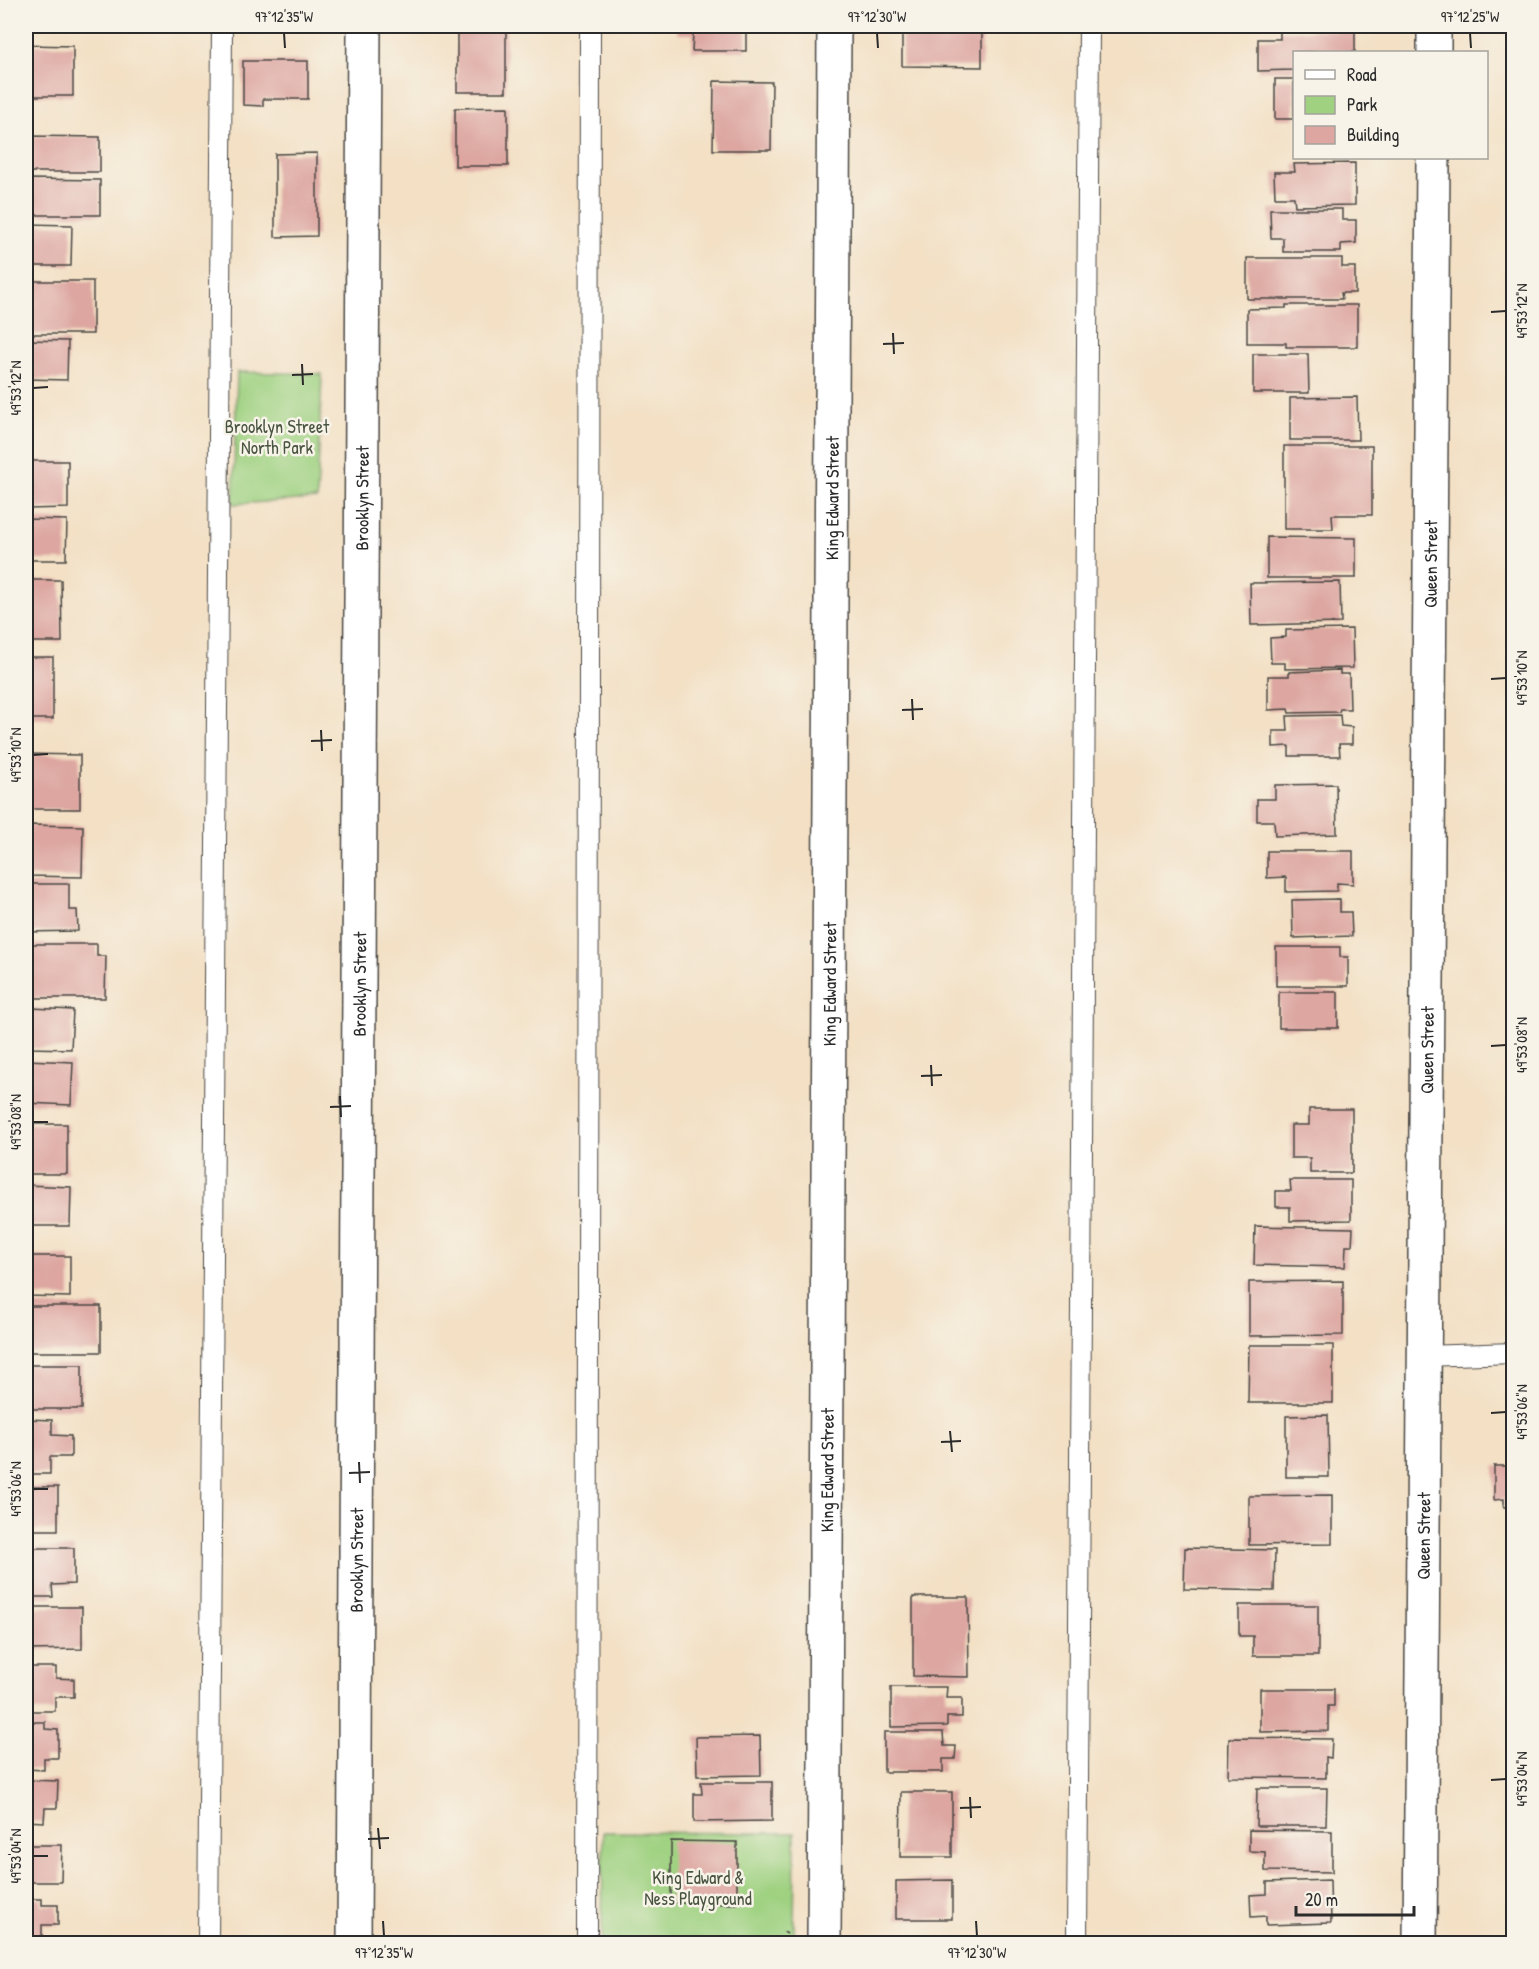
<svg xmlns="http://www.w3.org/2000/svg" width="1539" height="1969" viewBox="0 0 1539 1969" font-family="'Patrick Hand',sans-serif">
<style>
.green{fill:#9fd181;stroke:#657e56;stroke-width:1.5}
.building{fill:#dda6a0}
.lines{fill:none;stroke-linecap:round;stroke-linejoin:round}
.service-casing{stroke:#494642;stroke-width:22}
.minor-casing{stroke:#494642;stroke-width:36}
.path{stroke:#494642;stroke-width:4;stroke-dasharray:1.5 4.5;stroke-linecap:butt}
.service{stroke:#fff;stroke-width:20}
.minor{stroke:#fff;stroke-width:33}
.ticks{fill:none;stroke:#2b2b2b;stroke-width:2}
.labels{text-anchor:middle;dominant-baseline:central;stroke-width:5;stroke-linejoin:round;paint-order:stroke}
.park-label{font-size:18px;fill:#485440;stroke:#f7f3e8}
.street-label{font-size:18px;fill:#2b2b2b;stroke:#f7f3e8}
.neatline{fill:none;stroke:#2b2b2b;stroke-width:2}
.ticks-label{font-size:15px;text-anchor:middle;fill:#2b2b2b}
</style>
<rect width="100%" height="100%" fill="#f7f3e8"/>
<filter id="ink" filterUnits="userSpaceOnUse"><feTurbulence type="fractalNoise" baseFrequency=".0167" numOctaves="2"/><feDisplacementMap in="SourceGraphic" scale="12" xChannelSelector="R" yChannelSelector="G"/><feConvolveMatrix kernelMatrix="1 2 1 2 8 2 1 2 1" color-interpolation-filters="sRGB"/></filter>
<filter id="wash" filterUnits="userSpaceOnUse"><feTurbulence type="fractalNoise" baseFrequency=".008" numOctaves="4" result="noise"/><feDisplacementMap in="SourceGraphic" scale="24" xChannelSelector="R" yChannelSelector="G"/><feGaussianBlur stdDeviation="1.35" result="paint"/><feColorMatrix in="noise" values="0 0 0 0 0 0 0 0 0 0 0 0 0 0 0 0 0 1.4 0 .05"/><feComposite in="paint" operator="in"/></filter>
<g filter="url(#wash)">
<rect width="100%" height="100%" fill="#f3e0c5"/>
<!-- green -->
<path class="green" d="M 237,372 L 322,374 L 317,499 L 233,504 Z
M 603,1832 L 795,1833 L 794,1943 L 602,1944 Z"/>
<g id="blocks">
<!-- building -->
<path class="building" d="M 457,26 L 506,26 L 506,92 L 457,92 Z
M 677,26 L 746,26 L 746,51 L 692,51 L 693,34 L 677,34 Z
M 902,26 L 982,26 L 982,67 L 902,66 Z
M 1355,30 L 1355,52 L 1294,52 L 1294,70 L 1258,71 L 1258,39 L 1280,39 L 1280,31 Z
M 26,45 L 73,46 L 73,96 L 26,96 Z
M 243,61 L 308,61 L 308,99 L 263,99 L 263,106 L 243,105 Z
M 1275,79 L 1294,79 L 1294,119 L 1275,119 Z
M 714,81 L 772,82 L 771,150 L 713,150 Z
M 508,107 L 508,166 L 455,166 L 455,108 Z
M 26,136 L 100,137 L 100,172 L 26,172 Z
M 317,153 L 317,236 L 275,237 L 275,154 Z
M 1355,163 L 1355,205 L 1295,206 L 1294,197 L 1275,197 L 1274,172 L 1295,172 L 1294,164 Z
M 26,179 L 100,180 L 100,215 L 26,215 Z
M 1270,209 L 1342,209 L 1342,220 L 1356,220 L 1356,243 L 1341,244 L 1341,252 L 1283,252 L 1283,238 L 1271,238 Z
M 26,224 L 72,225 L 71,266 L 26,266 Z
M 1247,258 L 1342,258 L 1342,267 L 1355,267 L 1355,293 L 1341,293 L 1342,299 L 1247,299 Z
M 26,281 L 93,281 L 93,334 L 26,334 Z
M 1286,305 L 1357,305 L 1357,347 L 1286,347 L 1286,343 L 1247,343 L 1247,309 L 1286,308 Z
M 26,340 L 68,341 L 67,380 L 26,379 Z
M 1253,354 L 1308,354 L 1309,393 L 1253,393 Z
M 1357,397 L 1358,440 L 1290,440 L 1290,398 Z
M 1284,446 L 1372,446 L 1372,515 L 1332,515 L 1333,529 L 1284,529 Z
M 26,461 L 68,461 L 68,508 L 26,509 Z
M 26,519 L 67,520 L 66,560 L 26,560 Z
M 1267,537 L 1356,538 L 1356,578 L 1267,578 Z
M 26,580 L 61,580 L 62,642 L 26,642 Z
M 1340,582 L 1341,623 L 1251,625 L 1250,583 Z
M 1352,629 L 1353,668 L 1285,669 L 1285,663 L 1271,663 L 1270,638 L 1286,637 L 1286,630 Z
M 26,657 L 53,657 L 53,719 L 26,719 Z
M 1340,670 L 1340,674 L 1349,674 L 1350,709 L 1340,709 L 1339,712 L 1289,713 L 1288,709 L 1268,710 L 1268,676 L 1289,676 L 1289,672 Z
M 1340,715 L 1341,726 L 1352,727 L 1352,744 L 1339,744 L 1340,756 L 1289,756 L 1289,746 L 1273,747 L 1273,731 L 1288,731 L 1287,716 Z
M 26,754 L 80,755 L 80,809 L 26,809 Z
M 1336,784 L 1337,834 L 1275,836 L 1274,821 L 1257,821 L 1257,799 L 1275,799 L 1275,785 Z
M 26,825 L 83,826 L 82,877 L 26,876 Z
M 1267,851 L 1353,851 L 1353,884 L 1337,883 L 1337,891 L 1286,892 L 1286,877 L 1267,878 Z
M 26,884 L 69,884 L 69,910 L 77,910 L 78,931 L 26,932 Z
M 1340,899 L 1340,912 L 1351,912 L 1352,936 L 1293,938 L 1292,900 Z
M 26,944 L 97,944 L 97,956 L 106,956 L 105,998 L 26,998 Z
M 1276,947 L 1340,947 L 1340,957 L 1348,957 L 1348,986 L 1276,986 Z
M 1279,992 L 1338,992 L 1338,1028 L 1279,1028 Z
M 31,1008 L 73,1010 L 71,1049 L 29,1048 Z
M 26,1060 L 73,1062 L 71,1105 L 26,1103 Z
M 1309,1109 L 1352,1109 L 1352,1173 L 1310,1173 L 1310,1158 L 1291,1158 L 1291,1125 L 1309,1125 Z
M 26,1124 L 67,1124 L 67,1174 L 26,1174 Z
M 1290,1180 L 1351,1180 L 1351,1220 L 1290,1221 L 1290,1207 L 1276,1207 L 1276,1191 L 1291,1191 Z
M 26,1185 L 71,1187 L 70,1226 L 26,1226 Z
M 1255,1226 L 1353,1228 L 1352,1246 L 1346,1246 L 1345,1267 L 1254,1265 Z
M 26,1256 L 70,1256 L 70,1297 L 26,1296 Z
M 1343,1281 L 1343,1335 L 1249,1336 L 1249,1282 Z
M 26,1306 L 101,1306 L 101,1352 L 26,1352 Z
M 1249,1345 L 1333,1345 L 1333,1403 L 1248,1403 Z
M 26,1365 L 82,1365 L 82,1409 L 26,1409 Z
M 1328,1415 L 1329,1477 L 1286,1477 L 1286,1416 Z
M 26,1419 L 52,1420 L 52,1435 L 71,1436 L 71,1457 L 50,1457 L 50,1474 L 26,1474 Z
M 1494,1466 L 1514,1466 L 1514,1507 L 1504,1507 L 1504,1499 L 1494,1500 Z
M 26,1487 L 58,1487 L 58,1530 L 26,1530 Z
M 1332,1495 L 1332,1544 L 1249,1545 L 1249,1496 Z
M 26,1548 L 74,1548 L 74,1584 L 52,1585 L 53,1597 L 26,1597 Z
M 1185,1548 L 1275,1550 L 1274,1591 L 1184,1589 Z
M 913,1597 L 968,1597 L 969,1677 L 913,1676 Z
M 1239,1605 L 1318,1605 L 1318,1656 L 1253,1656 L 1253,1636 L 1239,1636 Z
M 26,1607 L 82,1607 L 82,1649 L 26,1650 Z
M 26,1667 L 56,1667 L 56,1678 L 74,1679 L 74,1697 L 55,1697 L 55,1711 L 26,1711 Z
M 891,1687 L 947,1687 L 946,1698 L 962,1698 L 962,1717 L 947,1717 L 947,1726 L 891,1727 Z
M 1260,1689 L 1334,1689 L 1334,1706 L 1328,1706 L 1328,1731 L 1260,1732 Z
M 26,1722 L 45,1722 L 45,1729 L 58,1730 L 58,1758 L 44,1758 L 44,1770 L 26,1769 Z
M 884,1732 L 943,1732 L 944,1746 L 956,1746 L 955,1759 L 943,1759 L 943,1772 L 884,1772 Z
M 760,1736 L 761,1775 L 697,1776 L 696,1737 Z
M 1229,1738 L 1332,1739 L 1331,1758 L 1326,1757 L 1326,1778 L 1228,1777 Z
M 26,1780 L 58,1781 L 57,1808 L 45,1808 L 44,1822 L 26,1821 Z
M 701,1782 L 772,1782 L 772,1821 L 694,1822 L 694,1794 L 702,1794 Z
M 1257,1788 L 1327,1788 L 1326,1826 L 1256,1826 Z
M 901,1792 L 952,1792 L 952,1857 L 900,1857 Z
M 1249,1830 L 1332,1831 L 1332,1872 L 1265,1871 L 1265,1852 L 1249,1851 Z
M 671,1841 L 737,1842 L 737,1904 L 671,1903 Z
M 26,1845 L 62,1845 L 61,1882 L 26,1882 Z
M 952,1880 L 952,1919 L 896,1919 L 896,1881 Z
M 1330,1880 L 1331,1923 L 1266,1925 L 1266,1916 L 1251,1917 L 1250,1895 L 1267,1894 L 1267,1882 Z
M 26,1899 L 42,1899 L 42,1905 L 58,1905 L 58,1925 L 42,1925 L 42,1941 L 26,1941 Z"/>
</g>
</g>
<g filter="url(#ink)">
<use href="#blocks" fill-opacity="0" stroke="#494642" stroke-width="1.5"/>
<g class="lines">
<!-- service casing -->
<g class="service-casing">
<path id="service" d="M 1424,1356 L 1514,1353
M 208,1944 L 222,26
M 587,1944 L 590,26
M 1077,1944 L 1089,26"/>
</g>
<!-- minor casing -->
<g class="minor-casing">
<g id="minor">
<path d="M 1434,52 L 1434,26"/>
<path id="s1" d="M 354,1944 L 364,26"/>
<path id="s2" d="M 824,1944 L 834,26"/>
<path id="s3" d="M 1420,1944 L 1433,158"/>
</g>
</g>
<!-- path -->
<path class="path" d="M 779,1944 L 786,1932"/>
<!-- service -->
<use href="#service" class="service"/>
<!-- minor -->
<use href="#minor" class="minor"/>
</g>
</g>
<!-- ticks -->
<path class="ticks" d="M 284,33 L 285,48M 877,33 L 878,48M 1470,33 L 1471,48M 1491,312 L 1506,311M 893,333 L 894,354M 883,344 L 904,343M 302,364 L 303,385M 292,375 L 313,374M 33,388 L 48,387M 1491,679 L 1506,678M 912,699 L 913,720M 902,710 L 923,709M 321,730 L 322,751M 311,741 L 332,740M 33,755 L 48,754M 1491,1046 L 1506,1045M 931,1065 L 932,1086M 921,1076 L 942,1075M 340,1096 L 341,1117M 330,1107 L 351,1106M 33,1122 L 48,1122M 1491,1413 L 1506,1412M 950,1431 L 952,1452M 941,1442 L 961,1441M 359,1462 L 360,1483M 349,1473 L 370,1472M 33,1489 L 48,1489M 1491,1780 L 1506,1779M 970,1797 L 971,1818M 960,1808 L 981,1807M 378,1828 L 380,1849M 368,1839 L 389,1838M 33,1856 L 48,1856M 383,1921 L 384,1936M 976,1921 L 977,1936"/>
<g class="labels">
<!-- park labels -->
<g class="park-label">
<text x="277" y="426">Brooklyn Street<tspan x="277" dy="21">North Park</tspan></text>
<text x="698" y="1877">King Edward &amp;<tspan x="698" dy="21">Ness Playground</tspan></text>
</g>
<!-- street labels -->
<g class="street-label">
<text stroke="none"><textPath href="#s1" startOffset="1446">Brooklyn Street</textPath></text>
<text stroke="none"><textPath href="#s2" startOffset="1446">King Edward Street</textPath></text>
<text stroke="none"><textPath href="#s3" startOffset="1380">Queen Street</textPath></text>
<text stroke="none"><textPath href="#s1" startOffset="960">Brooklyn Street</textPath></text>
<text stroke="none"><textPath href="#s2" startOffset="960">King Edward Street</textPath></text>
<text stroke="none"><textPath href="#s3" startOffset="894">Queen Street</textPath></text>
<text stroke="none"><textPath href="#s2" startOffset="474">King Edward Street</textPath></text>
<text stroke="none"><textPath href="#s3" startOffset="408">Queen Street</textPath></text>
<text stroke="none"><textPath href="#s1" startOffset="384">Brooklyn Street</textPath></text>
</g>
</g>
<!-- margin -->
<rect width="1539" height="1969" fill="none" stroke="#f7f3e8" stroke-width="66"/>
<!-- legend -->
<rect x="1293" y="51" width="195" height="108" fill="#f7f3e8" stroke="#a5a39c" stroke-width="1.5"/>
<rect x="1305" y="70" width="30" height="9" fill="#ffffff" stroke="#a5a39c" stroke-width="1.5"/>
<text x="1347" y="81" font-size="18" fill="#2b2b2b">Road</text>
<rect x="1305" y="96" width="30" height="18" fill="#9fd181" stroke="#a5a39c" stroke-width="1.5"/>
<text x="1347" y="111" font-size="18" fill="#2b2b2b">Park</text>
<rect x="1305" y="126" width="30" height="18" fill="#dda6a0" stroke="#a5a39c" stroke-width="1.5"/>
<text x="1347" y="141" font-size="18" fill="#2b2b2b">Building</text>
<!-- scale -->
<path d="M1296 1906v9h118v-9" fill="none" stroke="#2b2b2b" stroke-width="3"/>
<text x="1305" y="1906" font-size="18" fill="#2b2b2b" stroke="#f7f3e8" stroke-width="4.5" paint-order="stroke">20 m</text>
<rect x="33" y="33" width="1473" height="1903" class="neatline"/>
<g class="ticks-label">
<text x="284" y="22">97°12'35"W</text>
<text x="877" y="22">97°12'30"W</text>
<text x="1470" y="22">97°12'25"W</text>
<text transform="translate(1522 311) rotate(-90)" y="5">49°53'12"N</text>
<text transform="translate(16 388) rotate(-90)" y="5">49°53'12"N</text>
<text transform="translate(1522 678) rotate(-90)" y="5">49°53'10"N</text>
<text transform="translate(16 755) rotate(-90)" y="5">49°53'10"N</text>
<text transform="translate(1522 1045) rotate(-90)" y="5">49°53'08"N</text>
<text transform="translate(16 1122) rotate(-90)" y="5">49°53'08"N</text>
<text transform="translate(1522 1412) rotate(-90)" y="5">49°53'06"N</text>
<text transform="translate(16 1489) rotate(-90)" y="5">49°53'06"N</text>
<text transform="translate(1522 1779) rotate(-90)" y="5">49°53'04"N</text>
<text transform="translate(16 1856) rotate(-90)" y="5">49°53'04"N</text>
<text x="384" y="1958">97°12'35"W</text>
<text x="977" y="1958">97°12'30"W</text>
</g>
</svg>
